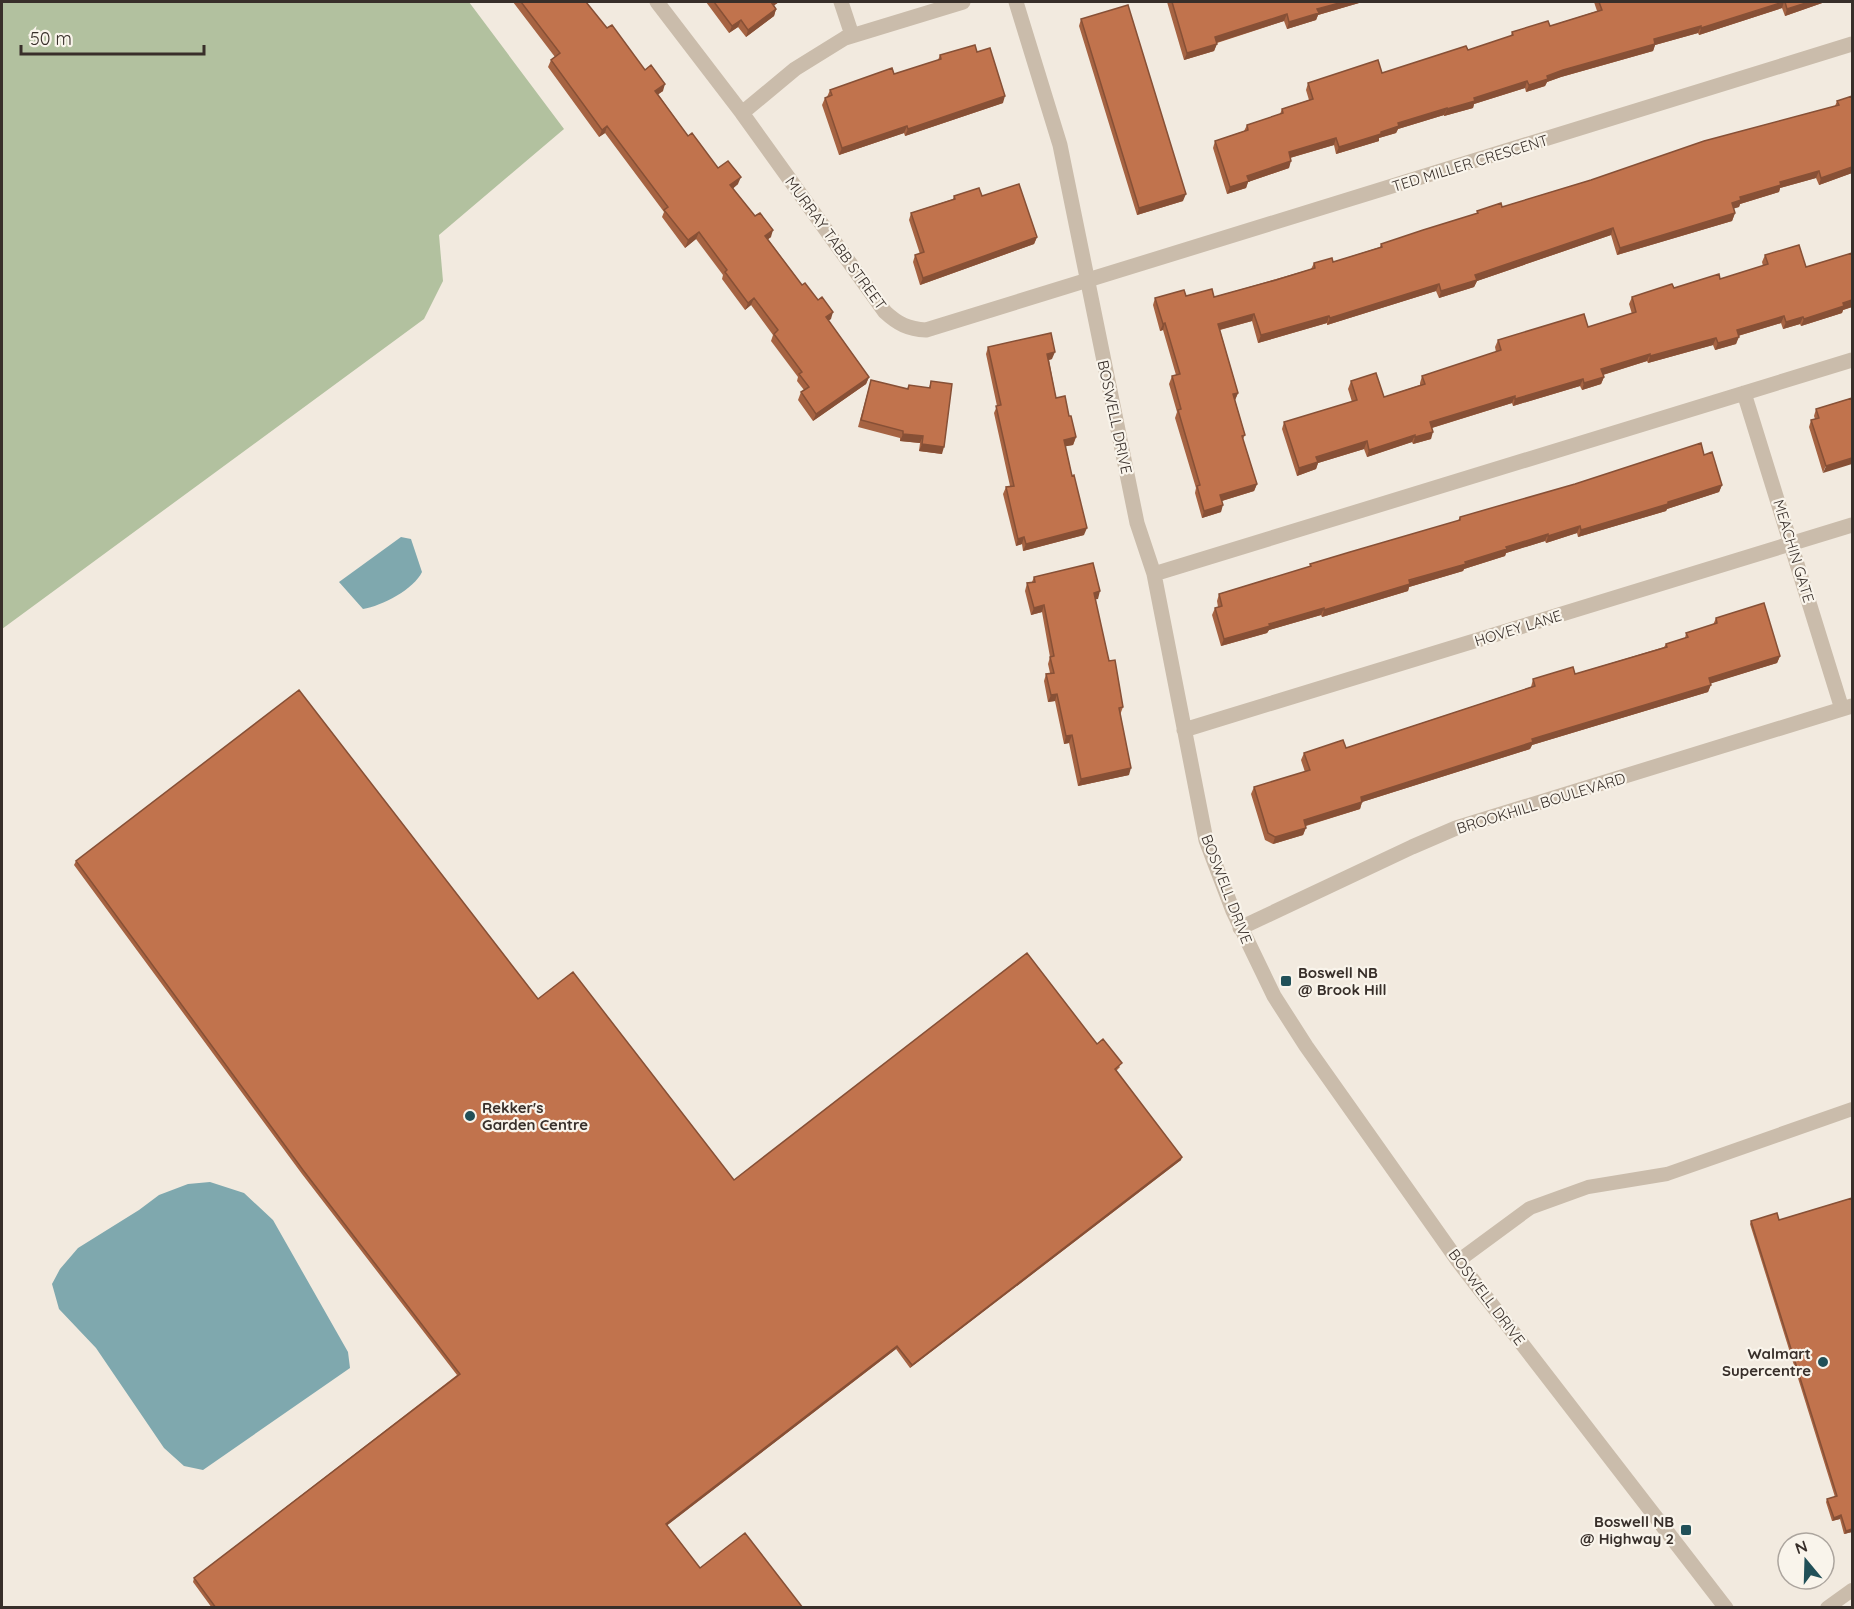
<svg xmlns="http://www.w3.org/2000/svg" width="1854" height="1609" viewBox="0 0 1854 1609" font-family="Quicksand,sans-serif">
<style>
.green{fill:#b2c19f}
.water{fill:#7fa8ae}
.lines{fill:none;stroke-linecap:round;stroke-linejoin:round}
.lane{stroke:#cabcab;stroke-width:14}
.street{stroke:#cabcab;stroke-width:15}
.wall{fill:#a66342}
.shaded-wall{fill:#875036}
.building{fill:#c1734d;stroke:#875036;stroke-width:1.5}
.poi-dot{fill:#215058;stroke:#f9f4eb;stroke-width:2}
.labels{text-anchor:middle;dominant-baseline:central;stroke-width:4.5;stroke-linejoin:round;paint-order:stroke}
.street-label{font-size:15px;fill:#382f2a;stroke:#f9f4eb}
.poi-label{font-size:15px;font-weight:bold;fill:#382f2a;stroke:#f9f4eb;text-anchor:start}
</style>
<rect width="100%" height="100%" fill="#f2eadf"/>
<!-- green -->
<path class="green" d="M 2,2 L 469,2 L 564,129 L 439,235 L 443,281 L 424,319 L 2,629 Z"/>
<!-- water -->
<path class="water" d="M 401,537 L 411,539 L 422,572 C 414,589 382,606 363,609 L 339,582 Z
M 210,1182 L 244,1193 L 273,1220 L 348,1352 L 350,1368 L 203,1470 L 184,1466 L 164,1448 L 96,1348 L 59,1309 L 52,1284 L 60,1269 L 78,1248 L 139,1210 L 159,1195 L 188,1184 Z"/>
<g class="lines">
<!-- lane -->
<path class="lane" d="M 1458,1261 L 1530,1208 L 1588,1187 L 1667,1174 L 1852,1109
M 1827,1608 L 1852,1590"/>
<!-- street -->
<path class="street" d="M 657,2 L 742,113 L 885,312 C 898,324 908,329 926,330 L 1852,44
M 841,2 L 852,35
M 1016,2 L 1060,145 L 1137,523 L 1154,574 L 1206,840 L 1233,911 L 1274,996 L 1306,1046 L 1458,1261 L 1726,1608
M 742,113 L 795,69 L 845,38 L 963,2
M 1744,393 L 1842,709
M 1154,574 L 1852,360
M 1184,730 L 1852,525
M 1240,928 L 1412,847 L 1456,828 L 1852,706"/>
</g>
<!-- wall -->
<path class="wall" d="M 513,2 L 586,2 L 607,28 L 663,91 L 658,94 L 688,136 L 718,168 L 738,184 L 733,188 L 771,237 L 768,239 L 802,285 L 831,319 L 828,320 L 869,377 L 866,384 L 813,421 L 798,400 L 801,392 L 804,390 L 797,381 L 798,377 L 771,341 L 773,335 L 751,305 L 745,310 L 722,279 L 723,275 L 696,239 L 685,248 L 662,217 L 664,212 L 605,133 L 599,137 L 548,67 L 551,60 L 555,57 Z
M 706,2 L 779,2 L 774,5 L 776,9 L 774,16 L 746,37 L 738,27 L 729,33 Z
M 1167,2 L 1359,2 L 1359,3 L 1318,15 L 1316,20 L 1287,29 L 1284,21 L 1217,43 L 1214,51 L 1184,60 Z
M 1594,2 L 1825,2 L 1785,16 L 1782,8 L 1699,35 L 1698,33 L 1655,45 L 1653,51 L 1561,77 L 1547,82 L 1545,86 L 1526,92 L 1525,88 L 1474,104 L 1473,108 L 1444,116 L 1444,115 L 1398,129 L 1396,133 L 1379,138 L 1379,141 L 1336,154 L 1334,145 L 1290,158 L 1289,168 L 1248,182 L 1246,188 L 1227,194 L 1213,148 L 1215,141 L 1244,131 L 1247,125 L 1280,114 L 1282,109 L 1309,100 L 1306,90 L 1308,83 L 1382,73 L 1468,50 L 1511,36 L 1512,32 L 1550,26 L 1597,11 Z
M 1081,19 L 1183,201 L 1137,215 L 1079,26 Z
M 977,52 L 1003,103 L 905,136 L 904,133 L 839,155 L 822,105 L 825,98 L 827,97 L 830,90 L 894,74 L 938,60 L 940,55 Z
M 1852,96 L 1852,173 L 1819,185 L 1816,178 L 1780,188 L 1779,192 L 1740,204 L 1739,207 L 1733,208 L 1735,213 L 1732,221 L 1617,255 L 1611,235 L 1477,281 L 1474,287 L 1439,298 L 1436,291 L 1327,325 L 1327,323 L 1258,343 L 1252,321 L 1220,330 L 1238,393 L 1235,400 L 1245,435 L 1243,439 L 1257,484 L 1254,491 L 1222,501 L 1221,512 L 1202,518 L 1195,493 L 1196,488 L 1175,418 L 1177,412 L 1169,384 L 1172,376 L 1176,375 L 1163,330 L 1160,331 L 1153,305 L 1155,298 L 1186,296 L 1214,297 L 1311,269 L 1314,263 L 1333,262 L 1380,247 L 1381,244 L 1476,214 L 1477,211 L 1502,207 L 1835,106 L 1837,101 Z
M 954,196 L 982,196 L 1037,237 L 1034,244 L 920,285 L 913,262 L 915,255 L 920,254 L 909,220 L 911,213 L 953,199 Z
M 1852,253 L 1852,307 L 1843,310 L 1842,313 L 1801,326 L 1800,324 L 1783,329 L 1781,323 L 1738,336 L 1736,344 L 1715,350 L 1713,345 L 1648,363 L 1647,361 L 1603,375 L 1604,377 L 1601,384 L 1582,390 L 1580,386 L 1513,406 L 1512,403 L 1432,428 L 1431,439 L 1413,444 L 1412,442 L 1367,457 L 1364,449 L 1318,463 L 1316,469 L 1297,476 L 1282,429 L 1284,422 L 1352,402 L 1348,389 L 1351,381 L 1384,397 L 1420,385 L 1420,383 L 1422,376 L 1496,352 L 1495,347 L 1498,340 L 1588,327 L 1632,314 L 1629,304 L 1632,297 L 1720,279 L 1763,266 L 1762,262 L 1765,255 L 1806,267 Z
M 988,347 L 1052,359 L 1049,360 L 1056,398 L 1069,416 L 1076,437 L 1073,445 L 1065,446 L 1084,535 L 1023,551 L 1022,544 L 1016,546 L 1003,494 L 1006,487 L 1010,486 L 994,413 L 997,406 L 986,354 Z
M 871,380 L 907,389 L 909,385 L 929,388 L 931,381 L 942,454 L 919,451 L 920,443 L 900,441 L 900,438 L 858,427 Z
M 1852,398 L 1823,473 L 1809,427 L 1811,420 L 1815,419 L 1814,416 L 1816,409 Z
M 1704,455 L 1722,485 L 1719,492 L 1667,509 L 1666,511 L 1578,537 L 1577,533 L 1546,543 L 1545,541 L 1506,553 L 1505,556 L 1464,569 L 1463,571 L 1409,587 L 1408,591 L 1322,617 L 1321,615 L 1269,630 L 1267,633 L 1221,646 L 1212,615 L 1215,608 L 1218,607 L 1217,601 L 1219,594 L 1309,567 L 1310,564 L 1458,521 L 1460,517 Z
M 1034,577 L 1098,599 L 1095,599 L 1109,661 L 1123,707 L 1120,715 L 1129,775 L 1078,786 L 1069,743 L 1064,744 L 1055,701 L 1048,702 L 1044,681 L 1046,674 L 1050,673 L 1048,664 L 1050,657 L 1042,612 L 1031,615 L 1025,591 L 1027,583 L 1032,582 Z
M 1716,618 L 1780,656 L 1777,663 L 1711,683 L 1708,692 L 1532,745 L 1530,749 L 1362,802 L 1360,809 L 1306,826 L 1303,835 L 1273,844 L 1265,840 L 1251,794 L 1254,787 L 1305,772 L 1301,760 L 1304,753 L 1346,748 L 1531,687 L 1533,679 L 1575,674 L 1664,647 L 1666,644 L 1685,638 L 1686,633 L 1713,625 Z
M 76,861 L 538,999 L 734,1180 L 1097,1044 L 1120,1067 L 1116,1071 L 1181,1160 L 910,1368 L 896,1349 L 667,1525 L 700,1568 L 803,1608 L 212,1608 L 193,1582 L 194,1578 L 457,1375 L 302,1174 L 74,865 Z
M 1852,1198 L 1852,1532 L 1844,1534 L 1840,1519 L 1832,1521 L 1826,1502 L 1827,1499 L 1835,1497 L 1750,1224 L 1751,1221 L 1779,1220 Z"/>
<!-- shaded-wall -->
<path class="shaded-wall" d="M 772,2 L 779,2 L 769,9 Z
M 1343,2 L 1359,2 L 1359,3 L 1318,15 L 1316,20 L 1287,29 L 1289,22 L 1317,9 Z
M 1784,2 L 1782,8 L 1699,35 L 1701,28 Z
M 1809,2 L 1825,2 L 1785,16 L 1787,9 Z
M 776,9 L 774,16 L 746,37 L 748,30 Z
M 1287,14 L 1284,21 L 1212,44 L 1215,37 Z
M 741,20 L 738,27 L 729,33 L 732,26 Z
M 1701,26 L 1698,33 L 1655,45 L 1653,51 L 1561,77 L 1547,82 L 1545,86 L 1526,92 L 1529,85 L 1547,76 L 1563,70 L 1654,39 Z
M 1217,44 L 1214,51 L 1184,60 L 1187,53 Z
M 1527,81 L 1525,88 L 1474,104 L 1473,108 L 1444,116 L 1447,109 L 1474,98 Z
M 665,84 L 663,91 L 653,98 L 655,91 Z
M 1005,96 L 1003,103 L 905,136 L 908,129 Z
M 1447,108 L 1444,115 L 1398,129 L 1396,133 L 1379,138 L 1379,141 L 1336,154 L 1339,147 L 1381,132 L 1398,123 Z
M 607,126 L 605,133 L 599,137 L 602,130 Z
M 907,126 L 904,133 L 839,155 L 842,148 Z
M 1336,138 L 1334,145 L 1286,159 L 1289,152 Z
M 1291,161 L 1289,168 L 1248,182 L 1246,188 L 1227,194 L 1230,187 L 1247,176 Z
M 1852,167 L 1852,173 L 1819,185 L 1821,178 Z
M 1819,171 L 1816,178 L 1780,188 L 1779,192 L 1740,204 L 1739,207 L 1729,210 L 1732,203 L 1740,197 L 1780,182 Z
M 741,177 L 738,184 L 728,193 L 730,185 Z
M 1186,194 L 1183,201 L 1137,215 L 1139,208 Z
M 1735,213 L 1732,221 L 1617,255 L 1620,248 Z
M 1613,228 L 1611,235 L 1477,281 L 1474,287 L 1439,298 L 1441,291 L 1475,275 Z
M 773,230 L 771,237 L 763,243 L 765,236 Z
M 699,232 L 696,239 L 685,248 L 688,240 Z
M 1037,237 L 1034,244 L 920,285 L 923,278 Z
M 1439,284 L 1436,291 L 1327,325 L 1330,318 Z
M 754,298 L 751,305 L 745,310 L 748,303 Z
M 1852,300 L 1852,307 L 1843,310 L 1842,313 L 1801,326 L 1804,319 Z
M 833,312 L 831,319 L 824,324 L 826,317 Z
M 1254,314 L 1252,321 L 1215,331 L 1218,324 Z
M 1329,316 L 1327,323 L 1258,343 L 1261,335 Z
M 1784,316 L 1781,323 L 1734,337 L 1737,330 Z
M 1803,317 L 1800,324 L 1783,329 L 1786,322 Z
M 1165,323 L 1163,330 L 1160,331 L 1163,324 Z
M 1739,337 L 1736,344 L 1715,350 L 1718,343 Z
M 1716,338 L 1713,345 L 1648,363 L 1650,356 Z
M 1055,352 L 1052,359 L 1045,361 L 1047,354 Z
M 1650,354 L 1647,361 L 1599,376 L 1601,369 Z
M 869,377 L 866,384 L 813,421 L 816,414 Z
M 1604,377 L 1601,384 L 1582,390 L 1584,383 Z
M 1583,379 L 1580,386 L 1513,406 L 1515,399 Z
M 1238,393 L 1235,400 L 1230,402 L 1233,394 Z
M 1515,396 L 1512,403 L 1428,429 L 1430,422 Z
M 1433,432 L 1431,439 L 1413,444 L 1415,437 Z
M 903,434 L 923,436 L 920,443 L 900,441 Z
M 1415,435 L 1412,442 L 1367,457 L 1369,450 Z
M 1076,437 L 1073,445 L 1062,447 L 1064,440 Z
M 1367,441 L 1364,449 L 1318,463 L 1316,469 L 1297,476 L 1299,468 L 1316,457 Z
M 922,444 L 944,447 L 942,454 L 919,451 Z
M 1852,458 L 1852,464 L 1823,473 L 1826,466 Z
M 1257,484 L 1254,491 L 1218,502 L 1220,495 Z
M 1722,485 L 1719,492 L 1667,509 L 1666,511 L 1578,537 L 1581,530 Z
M 1223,505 L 1221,512 L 1202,518 L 1204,511 Z
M 1580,526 L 1577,533 L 1546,543 L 1548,536 Z
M 1087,528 L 1084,535 L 1023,551 L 1026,544 Z
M 1548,534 L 1545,541 L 1506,553 L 1505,556 L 1464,569 L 1463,571 L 1409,587 L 1408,591 L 1322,617 L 1324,610 L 1465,562 L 1506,547 Z
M 1024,537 L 1022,544 L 1016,546 L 1018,539 Z
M 1100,591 L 1098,599 L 1091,600 L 1094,593 Z
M 1044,605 L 1042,612 L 1031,615 L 1034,608 Z
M 1324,608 L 1321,615 L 1269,630 L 1267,633 L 1221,646 L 1224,639 L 1269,624 Z
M 1780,656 L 1777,663 L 1706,685 L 1709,678 Z
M 1711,685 L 1708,692 L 1532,745 L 1530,749 L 1362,802 L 1360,809 L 1301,827 L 1304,820 L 1361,797 L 1532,739 Z
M 1057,694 L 1055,701 L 1048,702 L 1051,695 Z
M 1072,735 L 1069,743 L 1064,744 L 1066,736 Z
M 1131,768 L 1129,775 L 1078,786 L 1081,779 Z
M 1306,828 L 1303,835 L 1273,844 L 1275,837 Z
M 1182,1157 L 1181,1160 L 910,1368 L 912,1365 Z
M 897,1346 L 896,1349 L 665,1527 L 666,1524 Z
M 1841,1515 L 1840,1519 L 1832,1521 L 1834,1518 Z
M 1852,1529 L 1852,1532 L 1844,1534 L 1846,1531 Z"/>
<!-- building -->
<path class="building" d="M 521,2 L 586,2 L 607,28 L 612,25 L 645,70 L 651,65 L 665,84 L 655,91 L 688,136 L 692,133 L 718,168 L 728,161 L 741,177 L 730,185 L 755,216 L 760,213 L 773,230 L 765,236 L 802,285 L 805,283 L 818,300 L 822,297 L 833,312 L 826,317 L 869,377 L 816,414 L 801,392 L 809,387 L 799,374 L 802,372 L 774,334 L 778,330 L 754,298 L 748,303 L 725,272 L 727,270 L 699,232 L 688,240 L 664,210 L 668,207 L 607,126 L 602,130 L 551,60 L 560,53 Z
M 714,2 L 772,2 L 771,2 L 776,9 L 748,30 L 741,20 L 732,26 Z
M 1172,2 L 1343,2 L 1317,9 L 1319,13 L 1289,22 L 1287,14 L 1215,37 L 1217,44 L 1187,53 Z
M 1599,2 L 1783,2 L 1701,28 L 1701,26 L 1654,39 L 1655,44 L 1563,70 L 1547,76 L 1548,79 L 1529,85 L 1527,81 L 1474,98 L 1475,101 L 1447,109 L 1447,108 L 1398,123 L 1399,126 L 1381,132 L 1381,134 L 1339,147 L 1336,138 L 1289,152 L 1291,161 L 1247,176 L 1249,181 L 1230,187 L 1215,141 L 1248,130 L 1247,125 L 1283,113 L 1282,109 L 1313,99 L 1308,83 L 1378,60 L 1382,73 L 1466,46 L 1468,50 L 1513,35 L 1512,32 L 1548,21 L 1550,26 L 1602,10 Z
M 1785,2 L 1809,2 L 1787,9 Z
M 1128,5 L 1186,194 L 1139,208 L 1081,19 Z
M 975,45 L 977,52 L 990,48 L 1005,96 L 908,129 L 907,126 L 842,148 L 825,98 L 832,95 L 830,90 L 892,68 L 894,74 L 941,59 L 940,55 Z
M 1852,96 L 1852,167 L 1821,178 L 1819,171 L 1780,182 L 1781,185 L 1740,197 L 1741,200 L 1732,203 L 1735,213 L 1620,248 L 1613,228 L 1475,275 L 1477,280 L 1441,291 L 1439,284 L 1330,318 L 1329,316 L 1261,335 L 1254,314 L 1218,324 L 1238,393 L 1233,394 L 1245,435 L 1242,436 L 1257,484 L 1220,495 L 1223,505 L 1204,511 L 1197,486 L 1200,485 L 1178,410 L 1181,409 L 1172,376 L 1180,374 L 1165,323 L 1163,324 L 1155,298 L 1184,290 L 1186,296 L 1212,289 L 1214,297 L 1276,280 L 1315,268 L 1314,263 L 1332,258 L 1333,262 L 1382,247 L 1381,244 L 1423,230 L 1478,213 L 1477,211 L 1501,203 L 1502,207 L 1591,180 L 1704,141 L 1839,105 L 1837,101 Z
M 1019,184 L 1037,237 L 923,278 L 915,255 L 924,252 L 911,213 L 955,199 L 954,196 L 979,188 L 982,196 Z
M 1799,245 L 1806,267 L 1852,253 L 1852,300 L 1843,303 L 1844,306 L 1804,319 L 1803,317 L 1786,322 L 1784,316 L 1737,330 L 1739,337 L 1718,343 L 1716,338 L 1650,356 L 1650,354 L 1601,369 L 1604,377 L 1584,383 L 1583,379 L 1515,399 L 1515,396 L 1430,422 L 1433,432 L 1415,437 L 1415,435 L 1369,450 L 1367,441 L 1316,457 L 1318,462 L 1299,468 L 1284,422 L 1357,400 L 1351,381 L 1376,373 L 1384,397 L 1425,384 L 1422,376 L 1501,350 L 1498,340 L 1584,314 L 1588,327 L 1636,312 L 1632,297 L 1672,284 L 1674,288 L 1719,274 L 1720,279 L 1768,264 L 1765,255 Z
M 1051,333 L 1055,352 L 1047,354 L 1056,398 L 1065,396 L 1069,416 L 1071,416 L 1076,437 L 1064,440 L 1072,476 L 1074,475 L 1087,528 L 1026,544 L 1024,537 L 1018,539 L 1006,487 L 1014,486 L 996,406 L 1001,405 L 988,347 Z
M 871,380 L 908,389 L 909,385 L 930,388 L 931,381 L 952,384 L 944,447 L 922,444 L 923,436 L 903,434 L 903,431 L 861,420 Z
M 1852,398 L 1852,458 L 1826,466 L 1811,420 L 1819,418 L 1816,409 Z
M 1701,443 L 1704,455 L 1712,452 L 1722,485 L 1668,502 L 1668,504 L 1581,530 L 1580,526 L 1548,536 L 1548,534 L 1506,547 L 1507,549 L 1465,562 L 1466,564 L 1409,580 L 1410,584 L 1324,610 L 1324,608 L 1269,624 L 1270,626 L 1224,639 L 1215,608 L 1222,606 L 1219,594 L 1311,566 L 1310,564 L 1350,552 L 1460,520 L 1460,517 L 1575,484 Z
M 1093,563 L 1100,591 L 1094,593 L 1109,661 L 1115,660 L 1123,707 L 1119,708 L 1131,768 L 1081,779 L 1072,735 L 1066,736 L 1057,694 L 1051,695 L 1046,674 L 1054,673 L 1050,657 L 1054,656 L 1044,605 L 1034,608 L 1027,583 L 1035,582 L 1034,577 Z
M 1764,603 L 1780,656 L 1709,678 L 1711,685 L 1532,739 L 1533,742 L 1361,797 L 1362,802 L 1304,820 L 1306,828 L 1275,837 L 1268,833 L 1254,787 L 1310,770 L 1304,753 L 1343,740 L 1346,748 L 1535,686 L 1533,679 L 1573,667 L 1575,674 L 1667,647 L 1666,644 L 1688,637 L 1686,633 L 1717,623 L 1716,618 Z
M 299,690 L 538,999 L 573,972 L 734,1180 L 1027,953 L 1097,1044 L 1103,1039 L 1122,1063 L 1115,1069 L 1182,1157 L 912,1365 L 897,1346 L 666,1524 L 700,1568 L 745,1533 L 803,1608 L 216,1608 L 194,1578 L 460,1374 L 303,1170 L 76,861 Z
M 1852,1198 L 1852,1529 L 1846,1531 L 1841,1515 L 1834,1518 L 1827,1499 L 1837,1496 L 1751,1221 L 1777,1213 L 1779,1220 Z"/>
<!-- markers -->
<g class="poi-dot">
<rect x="1280" y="975" width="12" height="12" rx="3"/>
<circle cx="470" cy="1116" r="6"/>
<circle cx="1823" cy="1362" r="6"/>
<rect x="1680" y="1524" width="12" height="12" rx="3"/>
</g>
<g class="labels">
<!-- street labels -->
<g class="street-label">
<text transform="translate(1470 163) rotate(-17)">TED MILLER CRESCENT</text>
<text transform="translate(836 243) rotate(54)">MURRAY TABB STREET</text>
<text transform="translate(1115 417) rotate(78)">BOSWELL DRIVE</text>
<text transform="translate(1794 551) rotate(73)">MEACHIN GATE</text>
<text transform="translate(1518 628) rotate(-17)">HOVEY LANE</text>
<text transform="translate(1541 803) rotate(-17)">BROOKHILL BOULEVARD</text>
<text transform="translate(1227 889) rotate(69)">BOSWELL DRIVE</text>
<text transform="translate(1487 1297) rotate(53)">BOSWELL DRIVE</text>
</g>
<!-- poi labels -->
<g class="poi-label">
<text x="1298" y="972">Boswell NB<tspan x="1298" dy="17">@ Brook Hill</tspan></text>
<text x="482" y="1107">Rekker's<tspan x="482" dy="17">Garden Centre</tspan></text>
<text x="1811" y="1353" text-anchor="end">Walmart<tspan x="1811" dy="17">Supercentre</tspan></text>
<text x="1674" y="1521" text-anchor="end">Boswell NB<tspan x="1674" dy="17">@ Highway 2</tspan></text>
</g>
</g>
<!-- border -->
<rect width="1854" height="1609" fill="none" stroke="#382f2a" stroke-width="6"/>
<!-- north arrow -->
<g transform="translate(1806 1561) rotate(341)"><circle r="28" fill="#f9f4eb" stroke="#aca59e" stroke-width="1.5"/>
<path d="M0-4.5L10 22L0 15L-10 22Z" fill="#215058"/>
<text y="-9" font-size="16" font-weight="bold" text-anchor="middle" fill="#382f2a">N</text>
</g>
<!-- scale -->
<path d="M21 45v9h183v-9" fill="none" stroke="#382f2a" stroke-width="3"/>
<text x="30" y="45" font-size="18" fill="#382f2a" stroke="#f9f4eb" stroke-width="4.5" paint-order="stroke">50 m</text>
</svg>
